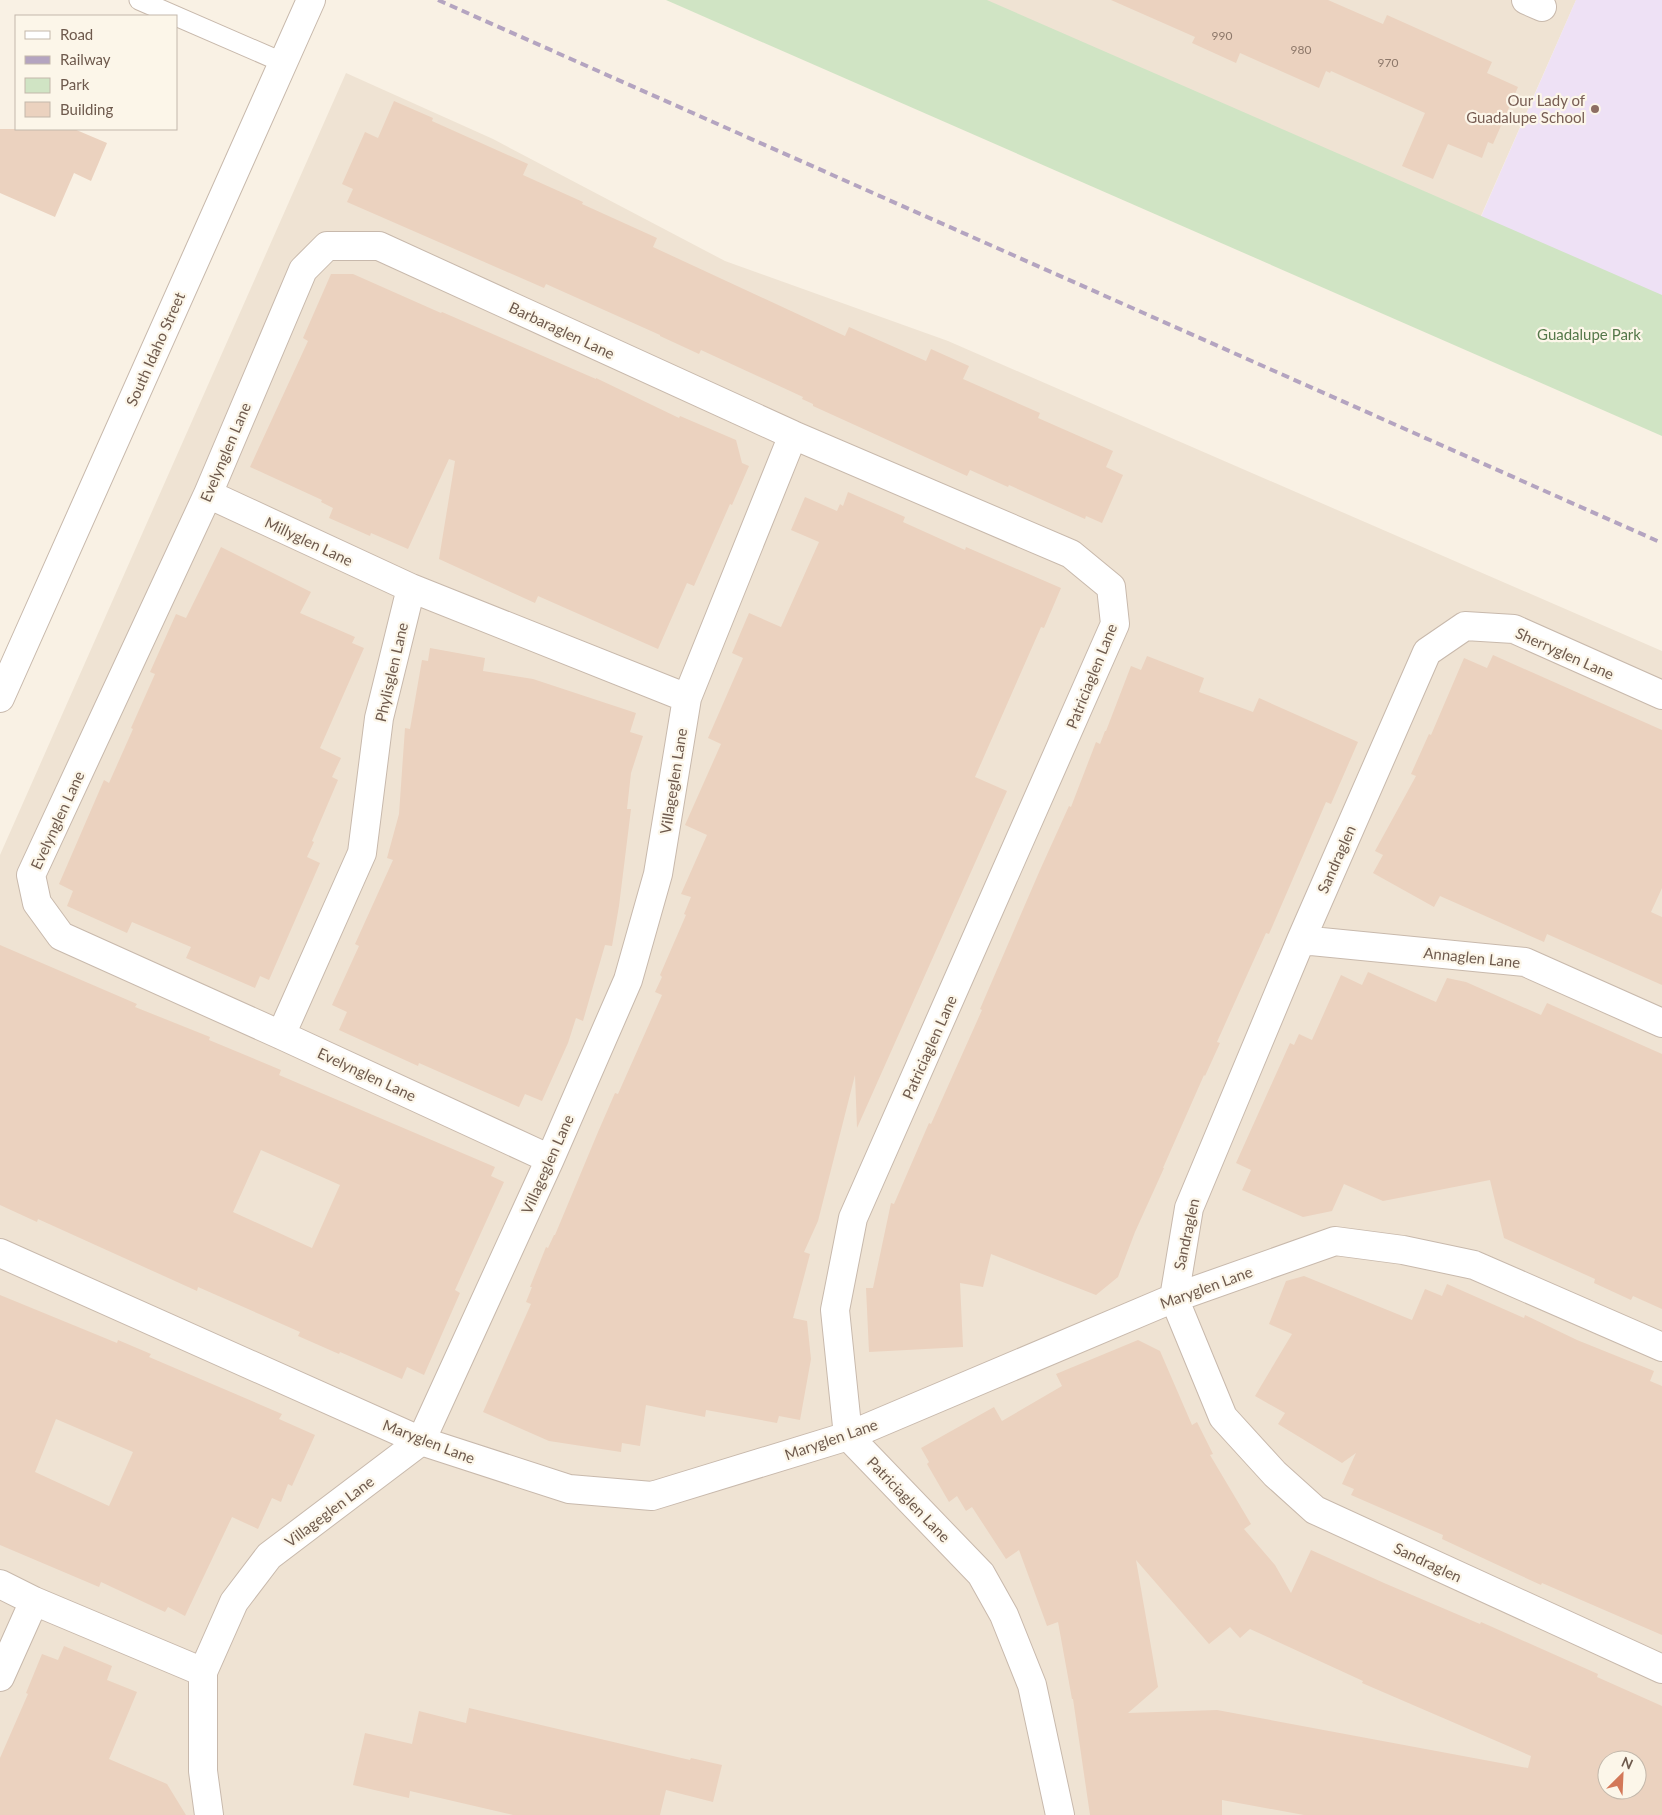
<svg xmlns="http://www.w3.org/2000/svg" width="1662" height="1815" viewBox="0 0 1662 1815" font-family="Lato,sans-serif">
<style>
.residential{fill:#efe3d3;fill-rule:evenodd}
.education{fill:#eee1f5}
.green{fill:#d0e4c4}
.building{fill:#ebd2bf;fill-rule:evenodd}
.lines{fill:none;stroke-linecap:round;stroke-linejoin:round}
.service-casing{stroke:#c8b9ac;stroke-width:21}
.minor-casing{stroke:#c8b9ac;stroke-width:30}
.tertiary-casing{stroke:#c8b9ac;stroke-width:30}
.service{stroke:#fff;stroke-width:19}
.minor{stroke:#fff;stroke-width:28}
.tertiary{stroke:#fff;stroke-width:28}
.rail{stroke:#b4a4c0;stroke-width:4;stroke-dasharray:8 5;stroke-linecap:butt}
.education-dot{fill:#8d6e63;stroke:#fcf6e9;stroke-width:2}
.labels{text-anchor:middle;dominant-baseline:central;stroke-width:4.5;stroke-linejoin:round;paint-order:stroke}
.number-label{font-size:12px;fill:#8d786a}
.education-label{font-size:15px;fill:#785e54;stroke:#fcf6e9;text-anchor:end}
.street-label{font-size:15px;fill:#6e5a4d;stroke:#fcf6e9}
.park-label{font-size:15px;fill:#55784a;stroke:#fcf6e9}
</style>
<rect width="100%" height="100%" fill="#f9f1e4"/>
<!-- residential -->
<path class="residential" d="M 963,0 L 1576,0 L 1480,218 Z
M 346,73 L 493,139 L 725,261 L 948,341 L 1662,651 L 1662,1815 L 0,1815 L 0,855 ZM 1607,1760 L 1637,1760 L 1637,1790 L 1607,1790 Z"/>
<!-- education -->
<path class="education" d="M 1576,0 L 1662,0 L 1662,300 L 1480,219 Z"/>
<!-- green -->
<path class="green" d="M 666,0 L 987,0 L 1662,295 L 1662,436 Z"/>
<!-- building -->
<path class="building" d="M 1111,0 L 1328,0 L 1383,24 L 1387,15 L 1492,62 L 1487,73 L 1518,87 L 1493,144 L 1488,142 L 1482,158 L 1448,144 L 1433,179 L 1402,166 L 1425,113 L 1331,71 L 1330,73 L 1326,71 L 1319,88 L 1240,53 L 1236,63 L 1192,43 L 1195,37 Z
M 394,101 L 433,118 L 432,121 L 528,164 L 523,175 L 583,202 L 582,204 L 657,238 L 653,247 L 845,336 L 849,327 L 926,361 L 931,349 L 969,366 L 963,379 L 1040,413 L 1038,418 L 1113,451 L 1106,467 L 1123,475 L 1102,523 L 1086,516 L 1085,519 L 1009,485 L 1008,487 L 970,470 L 967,476 L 813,406 L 813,404 L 802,399 L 803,397 L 701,350 L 699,354 L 660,336 L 660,335 L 546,284 L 544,288 L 347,202 L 353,189 L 342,184 L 365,132 L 378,138 Z
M 0,129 L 74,129 L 107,143 L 91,181 L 74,173 L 55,217 L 0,193 Z
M 331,274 L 353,274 L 441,313 L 442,312 L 596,379 L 596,378 L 679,418 L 680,416 L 736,440 L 742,463 L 749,466 L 732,505 L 730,504 L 694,586 L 687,583 L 658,649 L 538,596 L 535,603 L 439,559 L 455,461 L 449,459 L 408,549 L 371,533 L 370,536 L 329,518 L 333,508 L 321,502 L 322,500 L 250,467 L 308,341 L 303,338 Z
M 848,492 L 905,517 L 903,522 L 965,550 L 966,547 L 1061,588 L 1044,628 L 1041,627 L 975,777 L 1007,791 L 857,1128 L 855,1075 L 818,1221 L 804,1252 L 810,1254 L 793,1318 L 807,1321 L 811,1359 L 800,1420 L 779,1416 L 777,1423 L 706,1410 L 705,1417 L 646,1405 L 640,1446 L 622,1443 L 621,1452 L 549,1441 L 483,1412 L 531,1304 L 526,1302 L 532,1287 L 530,1287 L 546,1247 L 548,1248 L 554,1235 L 555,1235 L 598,1132 L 615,1093 L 618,1094 L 662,995 L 655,992 L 662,977 L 660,975 L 686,915 L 684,914 L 691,897 L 681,894 L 707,835 L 685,825 L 721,744 L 708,738 L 743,658 L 732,653 L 749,613 L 781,627 L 819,542 L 791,530 L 805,497 L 837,511 L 840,504 L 843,506 Z
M 221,547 L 311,592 L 300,613 L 355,637 L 352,643 L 364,648 L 320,748 L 341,758 L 332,777 L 338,780 L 312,841 L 314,842 L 307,857 L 320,863 L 269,980 L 260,976 L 255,988 L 186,958 L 191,947 L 132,922 L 127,933 L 67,906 L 73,891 L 59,884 L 104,780 L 109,783 L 133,729 L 131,728 L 155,674 L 150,672 L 176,614 L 186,618 Z
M 430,648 L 485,658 L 483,671 L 533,679 L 636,713 L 630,732 L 643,736 L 631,773 L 627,809 L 631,809 L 619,906 L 612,946 L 605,945 L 583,1021 L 576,1018 L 568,1043 L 542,1101 L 525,1094 L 519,1107 L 419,1063 L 418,1066 L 339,1030 L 347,1012 L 332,1005 L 359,946 L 355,944 L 393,860 L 387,858 L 399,814 L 405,728 L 410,729 L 422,660 L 428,661 Z
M 1493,655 L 1662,730 L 1662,888 L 1651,912 L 1662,917 L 1662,985 L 1547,934 L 1544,942 L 1440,896 L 1434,907 L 1373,873 L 1383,855 L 1375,851 L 1416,776 L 1411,774 L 1429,734 L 1431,735 L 1464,658 L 1487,668 Z
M 1147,656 L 1204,678 L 1199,692 L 1253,712 L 1259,698 L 1358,742 L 1331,804 L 1326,802 L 1269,934 L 1266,933 L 1234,1004 L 1217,1042 L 1220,1043 L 1205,1076 L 1204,1075 L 1163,1168 L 1164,1168 L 1135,1232 L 1118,1277 L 1096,1295 L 991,1254 L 983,1287 L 960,1283 L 963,1347 L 869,1352 L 866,1288 L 873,1288 L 891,1203 L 894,1204 L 929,1123 L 931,1124 L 982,1010 L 980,1009 L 1040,870 L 1069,806 L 1071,807 L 1096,742 L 1100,744 L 1105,731 L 1106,731 L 1131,666 L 1141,670 Z
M 0,945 L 137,1004 L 135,1007 L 210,1037 L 209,1040 L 281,1070 L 279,1075 L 495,1167 L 491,1176 L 504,1182 L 455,1290 L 460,1293 L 424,1375 L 407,1367 L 402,1379 L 340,1352 L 339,1354 L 298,1336 L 300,1332 L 198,1287 L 197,1291 L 38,1219 L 37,1222 L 0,1205 ZM 261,1150 L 340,1185 L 312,1248 L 233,1212 Z
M 1368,972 L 1436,1002 L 1447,978 L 1466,982 L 1541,1015 L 1547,1003 L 1662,1054 L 1662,1309 L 1633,1296 L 1631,1300 L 1594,1283 L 1595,1279 L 1504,1238 L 1490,1180 L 1383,1201 L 1344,1184 L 1332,1211 L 1303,1217 L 1242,1190 L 1251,1170 L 1236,1163 L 1290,1043 L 1294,1045 L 1299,1034 L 1312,1040 L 1341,975 L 1362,985 Z
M 1304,1276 L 1412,1320 L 1425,1289 L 1442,1296 L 1447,1284 L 1524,1318 L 1525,1315 L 1577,1340 L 1654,1371 L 1650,1381 L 1662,1386 L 1662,1635 L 1542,1583 L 1541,1585 L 1502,1567 L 1442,1539 L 1443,1535 L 1351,1495 L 1354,1489 L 1342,1484 L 1356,1453 L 1342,1463 L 1278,1424 L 1285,1413 L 1255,1396 L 1292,1334 L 1269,1324 L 1286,1281 Z
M 0,1295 L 117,1343 L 118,1340 L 151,1354 L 149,1357 L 282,1414 L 279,1419 L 315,1435 L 292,1486 L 288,1484 L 281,1502 L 272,1498 L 258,1529 L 232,1517 L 185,1616 L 168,1607 L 165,1612 L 101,1582 L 99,1587 L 0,1545 ZM 56,1419 L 133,1452 L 109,1506 L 35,1472 Z
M 1138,1340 L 1160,1351 L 1192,1425 L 1197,1422 L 1213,1454 L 1210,1455 L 1251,1524 L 1244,1529 L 1275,1565 L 1291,1593 L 1311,1550 L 1384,1583 L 1480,1624 L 1481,1622 L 1598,1674 L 1597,1677 L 1662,1706 L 1662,1815 L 1304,1815 L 1222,1800 L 1222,1815 L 1090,1815 L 1073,1699 L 1072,1699 L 1058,1622 L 1047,1626 L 1019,1550 L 1006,1559 L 972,1507 L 966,1511 L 957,1496 L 949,1502 L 927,1464 L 929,1462 L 921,1448 L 994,1407 L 1002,1421 L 1062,1386 L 1056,1374 ZM 1136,1560 L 1209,1644 L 1230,1627 L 1240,1638 L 1250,1629 L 1363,1681 L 1362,1683 L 1531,1756 L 1528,1768 L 1217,1710 L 1128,1713 L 1158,1687 ZM 1607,1760 L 1637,1760 L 1637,1790 L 1607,1790 Z
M 64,1646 L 112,1666 L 107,1680 L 137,1692 L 109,1759 L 167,1784 L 186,1815 L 0,1815 L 0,1758 L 28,1694 L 26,1693 L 42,1654 L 58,1660 Z
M 469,1708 L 690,1760 L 691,1758 L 722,1765 L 713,1802 L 666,1790 L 660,1815 L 513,1815 L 410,1791 L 409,1798 L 353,1785 L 365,1733 L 412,1744 L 419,1711 L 466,1723 Z"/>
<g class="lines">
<!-- service casing -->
<g class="service-casing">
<path id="service" d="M 139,0 L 284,63"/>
</g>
<!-- minor casing -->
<g class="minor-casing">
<path id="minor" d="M 1526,0 L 1542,7
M 208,494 L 411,588
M 1662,695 L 1514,629 L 1465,626 L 1427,652 L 1301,940 L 1189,1208 L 1174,1298 L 1223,1417 L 1275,1474 L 1315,1510 L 1662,1669
M 1301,940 L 1525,962 L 1662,1023
M 281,1035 L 362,853 L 379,718 L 411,588 L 687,698
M 550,1159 L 281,1035 L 61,936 L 37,903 L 31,875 L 208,494 L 303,270 L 327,246 L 379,246 L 793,435 L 1071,554 L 1111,587 L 1115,624 L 853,1218 L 835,1310 L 848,1436 L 981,1574 L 1004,1615 L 1032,1685 L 1060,1815
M 0,1253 L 421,1441 L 569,1489 L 652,1496 L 848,1436 L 1174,1298 L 1335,1241 L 1403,1250 L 1474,1265 L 1662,1347
M 0,1584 L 34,1601 L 203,1672
M 0,1677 L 34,1601
M 209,1815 L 203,1771 L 203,1672 L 234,1602 L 269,1556 L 421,1441 L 550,1159 L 628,980 L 658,874 L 687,698 L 793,435"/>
</g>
<!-- tertiary casing -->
<g class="tertiary-casing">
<path id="tertiary" d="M 0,698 L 311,0"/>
</g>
<!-- service -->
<use href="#service" class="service"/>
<!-- minor -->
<use href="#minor" class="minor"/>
<!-- tertiary -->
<use href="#tertiary" class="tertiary"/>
<!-- rail -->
<path class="rail" d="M 438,0 L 1662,543"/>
</g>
<!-- markers -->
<circle class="education-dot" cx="1595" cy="109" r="5"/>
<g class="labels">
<!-- number labels -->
<g class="number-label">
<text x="1222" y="35">990</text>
<text x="1301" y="49">980</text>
<text x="1388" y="62">970</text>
</g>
<!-- education labels -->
<g class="education-label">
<text x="1585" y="100">Our Lady of<tspan x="1585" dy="17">Guadalupe School</tspan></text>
</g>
<!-- street labels -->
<g class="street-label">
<text transform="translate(562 330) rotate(25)">Barbaraglen Lane</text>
<text transform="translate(155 349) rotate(-66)">South Idaho Street</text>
<text transform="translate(225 452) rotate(-67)">Evelynglen Lane</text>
<text transform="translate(309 541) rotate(25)">Millyglen Lane</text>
<text transform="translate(1565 653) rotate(24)">Sherryglen Lane</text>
<text transform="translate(391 672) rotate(-77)">Phylisglen Lane</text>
<text transform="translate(1091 676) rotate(-68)">Patriciaglen Lane</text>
<text transform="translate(673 781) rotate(-81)">Villageglen Lane</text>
<text transform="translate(57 820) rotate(-65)">Evelynglen Lane</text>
<text transform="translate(1336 859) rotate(-66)">Sandraglen</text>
<text transform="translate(1472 957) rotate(6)">Annaglen Lane</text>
<text transform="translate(929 1047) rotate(-66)">Patriciaglen Lane</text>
<text transform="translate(367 1074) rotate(25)">Evelynglen Lane</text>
<text transform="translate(547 1164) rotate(-66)">Villageglen Lane</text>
<text transform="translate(1186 1234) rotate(-78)">Sandraglen</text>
<text transform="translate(1206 1287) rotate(-20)">Maryglen Lane</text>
<text transform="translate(831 1439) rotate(-19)">Maryglen Lane</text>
<text transform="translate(429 1441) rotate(21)">Maryglen Lane</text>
<text transform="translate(909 1499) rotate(46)">Patriciaglen Lane</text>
<text transform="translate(329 1511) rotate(-37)">Villageglen Lane</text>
<text transform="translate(1428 1562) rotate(25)">Sandraglen</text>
</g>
<!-- park labels -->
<g class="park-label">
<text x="1589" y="334">Guadalupe Park</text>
</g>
</g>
<!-- legend -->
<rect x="15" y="15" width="162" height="115" fill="#fcf6e9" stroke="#c3b8ab"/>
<rect x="25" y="31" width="25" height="8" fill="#ffffff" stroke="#c3b8ab"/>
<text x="60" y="40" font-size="15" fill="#6e5a4d">Road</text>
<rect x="25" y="56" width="25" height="8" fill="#b4a4c0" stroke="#c3b8ab"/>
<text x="60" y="65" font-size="15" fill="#6e5a4d">Railway</text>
<rect x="25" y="78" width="25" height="15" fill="#d0e4c4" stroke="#c3b8ab"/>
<text x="60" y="90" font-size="15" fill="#6e5a4d">Park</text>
<rect x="25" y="102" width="25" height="15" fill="#ebd2bf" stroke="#c3b8ab"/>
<text x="60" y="115" font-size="15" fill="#6e5a4d">Building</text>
<!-- north arrow -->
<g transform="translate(1622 1775) rotate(24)"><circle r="24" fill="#fcf6e9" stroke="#c3b8ab"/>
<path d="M0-4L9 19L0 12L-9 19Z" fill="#d37858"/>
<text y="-8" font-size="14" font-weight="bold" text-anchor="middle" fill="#6e5a4d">N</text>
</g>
</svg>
